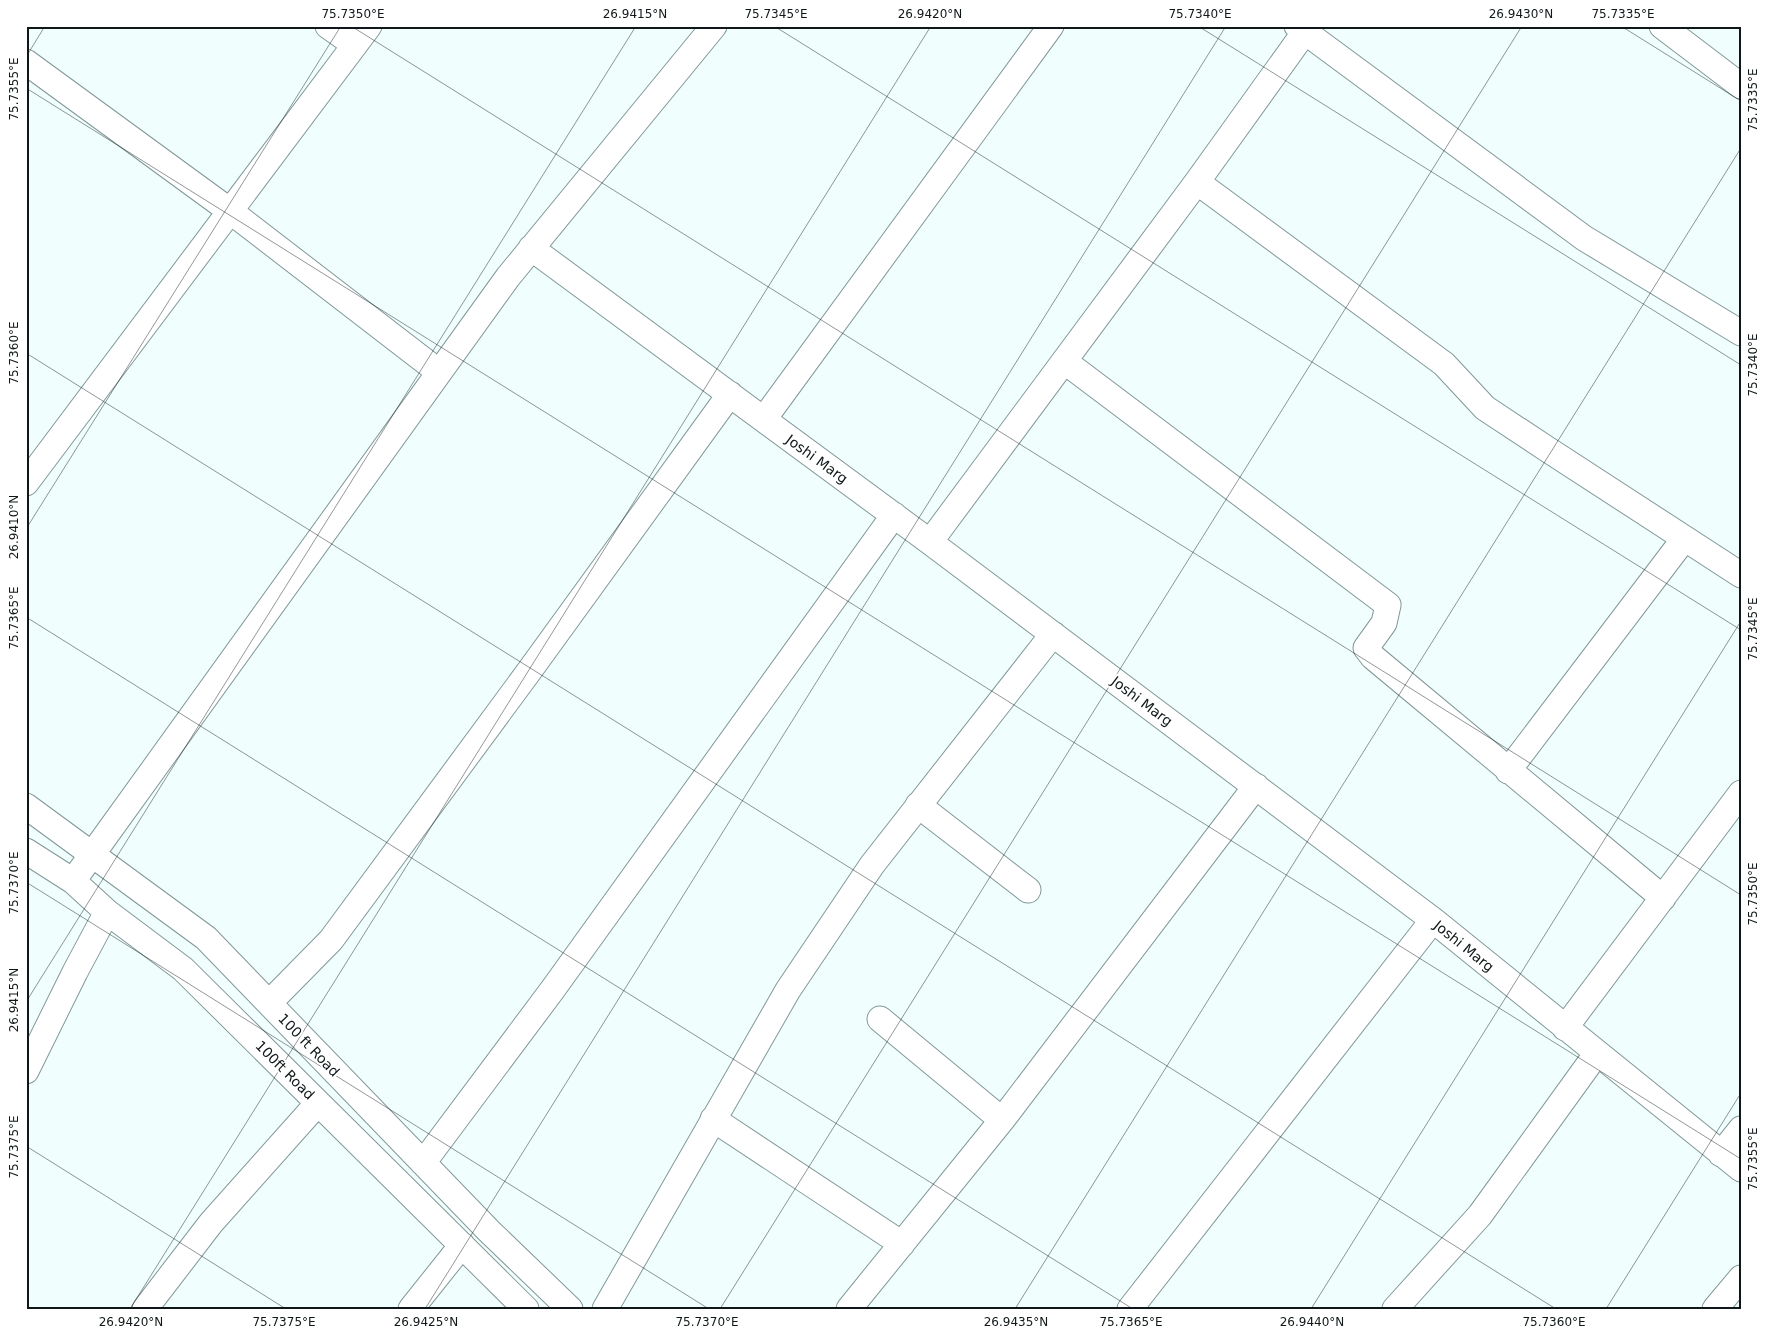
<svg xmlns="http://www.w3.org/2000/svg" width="1767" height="1335" viewBox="0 0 1767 1335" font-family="'DejaVu Sans',sans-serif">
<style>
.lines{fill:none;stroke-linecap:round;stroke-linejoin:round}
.street-casing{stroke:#829898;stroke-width:27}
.street{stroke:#fff;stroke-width:25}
.ticks{fill:none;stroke:#0f1718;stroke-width:1;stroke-opacity:0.45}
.labels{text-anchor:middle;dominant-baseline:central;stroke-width:4;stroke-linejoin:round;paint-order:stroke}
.street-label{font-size:14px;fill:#0f1718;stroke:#fff}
.neatline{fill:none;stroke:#0f1718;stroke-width:2}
.ticks-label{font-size:12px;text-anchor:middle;fill:#0f1718}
</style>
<rect width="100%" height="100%" fill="#f0fefe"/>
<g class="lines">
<!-- street casing -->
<g class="street-casing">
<path id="street" d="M 328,26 L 355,45
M 1297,26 L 1584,238 L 1741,333
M 1662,26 L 1741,86
M 26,62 L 230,211 L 439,372
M 1197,182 L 1444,364 L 1485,408 L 1547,449 L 1741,575
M 531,248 L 930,542 L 1433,920 L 1741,1169
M 1064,361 L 1388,605 L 1384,623 L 1366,648 L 1373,657 L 1663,898
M 764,419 L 1051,26
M 26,483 L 369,26
M 930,542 L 1197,182 L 1309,26
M 1508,771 L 1684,539
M 918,805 L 1028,890
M 26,806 L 206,938 L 489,1231 L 570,1309
M 26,851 L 73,881 L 107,912 L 183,969 L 526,1309
M 73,881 L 508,277 L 714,26
M 269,1003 L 331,940 L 530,670 L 730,394
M 880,1019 L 1002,1120
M 1565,1028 L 1741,793
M 26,1071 L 75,972 L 107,912
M 713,1119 L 902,1244
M 1721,1154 L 1741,1129
M 423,1163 L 553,989 L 894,515
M 145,1309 L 211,1223 L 318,1103
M 411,1309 L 462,1245
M 605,1309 L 788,990 L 872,865 L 1053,634
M 849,1309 L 1002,1120 L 1256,786
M 1130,1309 L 1433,920
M 1395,1309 L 1480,1215 L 1597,1053
M 1715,1309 L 1741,1278"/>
</g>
<!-- street -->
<use href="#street" class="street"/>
</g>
<!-- ticks -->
<path class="ticks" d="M 351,26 L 1741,895M 774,26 L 1741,630M 1198,26 L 1741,365M 1621,26 L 1741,101M 26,57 L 45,26M 26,88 L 1741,1159M 26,353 L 1556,1309M 26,529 L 341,26M 26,617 L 1133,1309M 26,882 L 709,1309M 26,1002 L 636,26M 26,1146 L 286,1309M 130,1309 L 931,26M 425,1309 L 1226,26M 720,1309 L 1522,26M 1015,1309 L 1741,148M 1311,1309 L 1741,621M 1606,1309 L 1741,1093"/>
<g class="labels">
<!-- street labels -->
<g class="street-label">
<text transform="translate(817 459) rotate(36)">Joshi Marg</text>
<text transform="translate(1142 701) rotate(37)">Joshi Marg</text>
<text transform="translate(1464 946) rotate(39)">Joshi Marg</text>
<text transform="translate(309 1045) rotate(46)">100 ft Road</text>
<text transform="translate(285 1070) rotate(45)">100ft Road</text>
</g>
</g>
<!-- border -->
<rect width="1767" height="1335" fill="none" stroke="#ffffff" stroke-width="55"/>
<rect x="28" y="28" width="1712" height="1280" class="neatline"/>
<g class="ticks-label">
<text x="353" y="18">75.7350°E</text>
<text x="635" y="18">26.9415°N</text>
<text x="776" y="18">75.7345°E</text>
<text x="930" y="18">26.9420°N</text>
<text x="1200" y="18">75.7340°E</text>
<text x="1521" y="18">26.9430°N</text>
<text x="1623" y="18">75.7335°E</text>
<text transform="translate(14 89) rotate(-90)" y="4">75.7355°E</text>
<text transform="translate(1753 100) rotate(-90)" y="4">75.7335°E</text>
<text transform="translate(14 353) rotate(-90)" y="4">75.7360°E</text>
<text transform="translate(1753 365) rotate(-90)" y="4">75.7340°E</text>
<text transform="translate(14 527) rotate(-90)" y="4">26.9410°N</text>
<text transform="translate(14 618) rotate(-90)" y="4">75.7365°E</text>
<text transform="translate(1753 629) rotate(-90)" y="4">75.7345°E</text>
<text transform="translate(14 883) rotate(-90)" y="4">75.7370°E</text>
<text transform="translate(1753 894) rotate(-90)" y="4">75.7350°E</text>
<text transform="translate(14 1000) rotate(-90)" y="4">26.9415°N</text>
<text transform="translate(14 1147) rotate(-90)" y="4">75.7375°E</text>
<text transform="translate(1753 1159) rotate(-90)" y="4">75.7355°E</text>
<text x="131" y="1326">26.9420°N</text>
<text x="284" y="1326">75.7375°E</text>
<text x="426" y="1326">26.9425°N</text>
<text x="707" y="1326">75.7370°E</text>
<text x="1016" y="1326">26.9435°N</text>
<text x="1131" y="1326">75.7365°E</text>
<text x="1312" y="1326">26.9440°N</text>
<text x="1554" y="1326">75.7360°E</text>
</g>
</svg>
